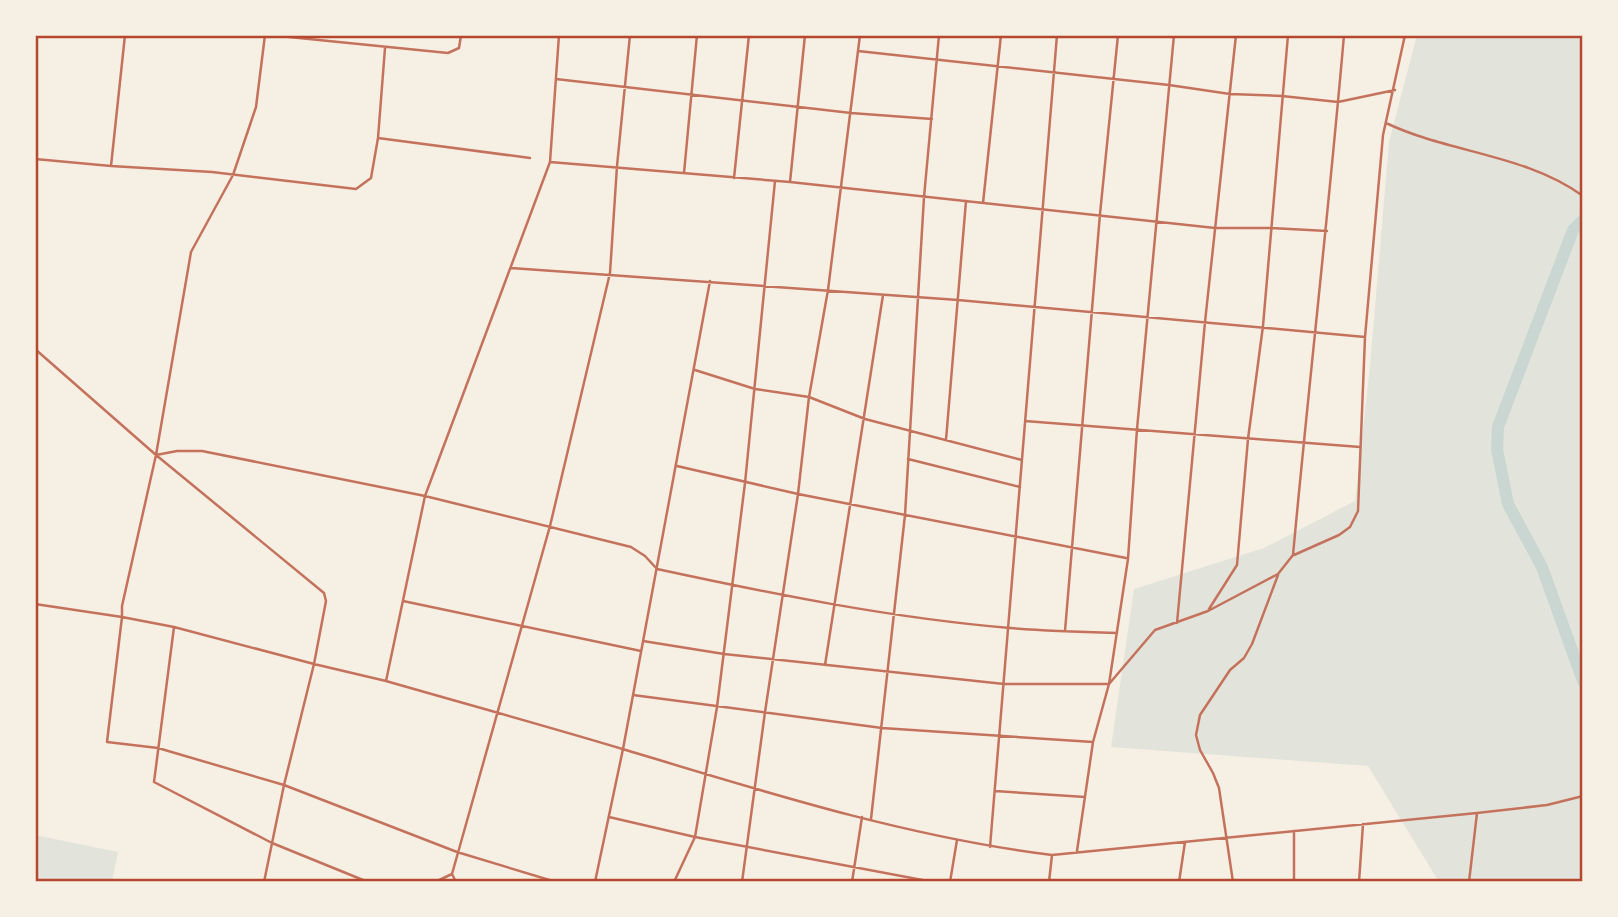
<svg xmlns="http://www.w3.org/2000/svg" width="1618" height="917" viewBox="0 0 1618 917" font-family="Overpass,sans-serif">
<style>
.green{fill:#e2e4dc}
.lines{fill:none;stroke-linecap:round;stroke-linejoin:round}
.river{stroke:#c9d6d2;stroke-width:12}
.minor{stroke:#c5725c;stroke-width:2.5}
.neatline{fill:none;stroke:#b5482f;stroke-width:2.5}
</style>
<rect width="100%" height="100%" fill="#f6efe4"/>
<!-- green -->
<path class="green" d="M 1417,35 L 1583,35 L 1583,882 L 1439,882 L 1368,766 L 1111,747 L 1134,589 L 1264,548 L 1355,501 L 1370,366 L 1389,142 Z
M 35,835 L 118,852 L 112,882 L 35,882 Z"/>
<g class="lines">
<!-- river -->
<path class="river" d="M 1583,220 L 1573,230 L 1498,427 L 1497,449 L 1508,504 L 1542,567 L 1583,681"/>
<!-- minor -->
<path class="minor" d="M 269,35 L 448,53 L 459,48 L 461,35
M 858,51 L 1169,85 L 1230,94 L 1282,96 L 1338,102 L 1395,90
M 556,79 L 851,113 L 932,119
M 1386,123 C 1449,153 1525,154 1583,196
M 378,138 L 385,48
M 35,159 L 111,166 L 212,172 L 356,189 L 371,178 L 378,138 L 530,158
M 550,162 L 790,182 L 1215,228 L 1271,228 L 1327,231
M 111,166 L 125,35
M 684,173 L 697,35
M 734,178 L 749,35
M 790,182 L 805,35
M 983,203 L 1001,35
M 511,268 L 958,300 L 1365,337
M 35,349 L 156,455 L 324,593 L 326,601 L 314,664 L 174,627 L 122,617 L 122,606 L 156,455 L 191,252 L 233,175 L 256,107 L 265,35
M 695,370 L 755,389 L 809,397 L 865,419 L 1022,460
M 1025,421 L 1360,447
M 946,440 L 966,201
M 156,455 L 177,451 L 202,451 L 425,496 L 631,547 L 645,556 L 657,569 C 773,594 891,618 1010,628 C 1045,631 1081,632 1117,633
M 908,459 L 1020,487
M 677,466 L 798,494 L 1126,558
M 1294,555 L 1339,535 L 1350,527 L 1358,511 L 1365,337 L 1383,135 L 1405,35
M 403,601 L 641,651
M 35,604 L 122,617 L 107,742 L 158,748 L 284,785 L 457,852 L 556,882
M 1209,609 L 1237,565 L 1248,439 L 1263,326 L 1288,35
M 1177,623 L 1205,322 L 1236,35
M 174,627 L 154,782 L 272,843 L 368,882
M 1065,631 L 1100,214 L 1118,35
M 643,641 L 724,654 L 1004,684 L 1109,684 L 1155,630 L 1208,611 L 1278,574 L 1293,555 C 1309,382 1329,209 1344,35
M 825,665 L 883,295
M 386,681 C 466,704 546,726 626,750 C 765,792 907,837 1052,855 L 1477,813 L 1547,805 L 1583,796
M 633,695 L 882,728 L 1093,742
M 995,791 L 1085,797
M 609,817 L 695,837 L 933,882
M 871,819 L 905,515 L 924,197 L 939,35
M 990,847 L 1057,35
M 1077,851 L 1093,742 L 1109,684 L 1128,559 L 1137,429 L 1174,35
M 452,874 L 456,882
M 264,882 L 284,785 L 314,664 L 386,681 L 425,496 L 550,162 L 559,35
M 435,882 L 452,874 L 550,526 L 610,273 L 617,166 L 630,35
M 595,882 L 623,749 L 710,281
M 674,882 L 695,837 L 717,707 L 745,483 L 775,181
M 742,882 L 765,712 L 798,494 L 809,397 L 828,290 L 860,35
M 852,882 L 862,817
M 950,882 L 957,840
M 1049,882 L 1052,855
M 1179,882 L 1185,842
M 1233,882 L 1219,788 L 1213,773 L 1200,750 L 1196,735 L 1200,715 L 1230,670 L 1244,658 L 1252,644 L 1278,575
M 1294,882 L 1294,831
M 1359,882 L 1363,824
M 1469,882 L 1477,813"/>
</g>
<!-- border -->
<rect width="1618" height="917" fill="none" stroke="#f6efe4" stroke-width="74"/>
<rect x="37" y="37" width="1544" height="843" class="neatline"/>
</svg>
